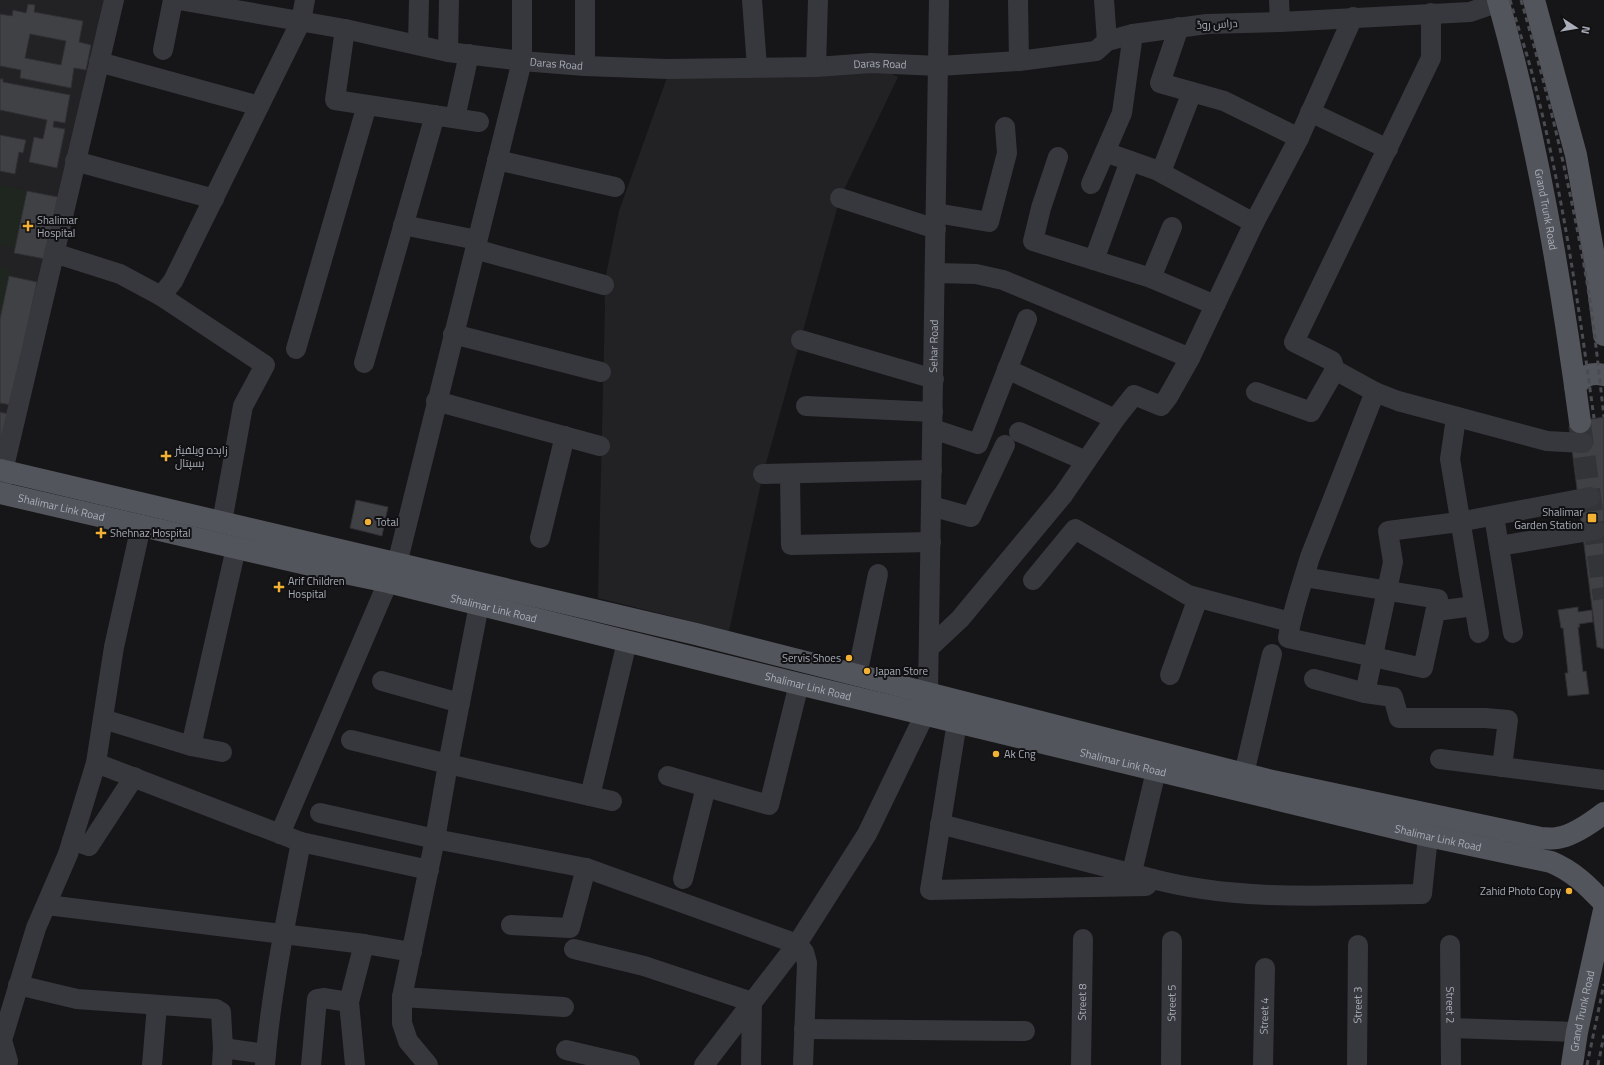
<svg xmlns="http://www.w3.org/2000/svg" width="1604" height="1065" viewBox="0 0 1604 1065" font-family="'Titillium Web',Cairo,sans-serif">
<style>
.built{fill:#222225}
.green{fill:#1e261f}
.building{fill:#404145;stroke:#303034;fill-rule:evenodd}
.lines{fill:none;stroke-linecap:round;stroke-linejoin:round}
.major-tunnel{stroke:#333438;stroke-width:22;stroke-dasharray:22 11;stroke-linecap:butt}
.minor{stroke:#37383d;stroke-width:20}
.major{stroke:#53555c;stroke-width:22}
.rail{stroke:#4a4c52;stroke-width:3;stroke-dasharray:5 4;stroke-linecap:butt}
.poi-dot{fill:#f2b134;stroke:#111113;stroke-width:1.5}
.labels{text-anchor:middle;dominant-baseline:central;stroke-width:4;stroke-linejoin:round;paint-order:stroke}
.street-label{font-size:11px;fill:#a8adb8;stroke:#111113}
.poi-label{font-size:11px;fill:#a8adb8;stroke:#111113;text-anchor:start}
</style>
<rect width="100%" height="100%" fill="#161618"/>
<!-- built -->
<path class="built" d="M 0,0 L 107,0 L 0,455 Z
M 871,63 L 898,77 L 840,198 L 763,474 L 729,631 L 598,598 L 605,306 L 604,285 L 619,211 L 669,72 Z"/>
<!-- green -->
<path class="green" d="M 0,185 L 27,191 L 15,248 L 0,244 Z
M 0,266 L 8,269 L 13,277 L 0,319 Z"/>
<!-- building -->
<path class="building" d="M 28,4 L 35,5 L 34,12 L 83,21 L 79,42 L 91,45 L 86,70 L 74,68 L 71,88 L 20,78 L 21,70 L 0,66 L 0,14 L 12,16 L 13,10 L 26,13 ZM 30,34 L 66,41 L 61,65 L 25,58 Z
M 0,79 L 3,79 L 3,82 L 70,95 L 65,123 L 54,121 L 53,127 L 65,129 L 57,168 L 29,162 L 34,137 L 43,139 L 47,120 L 0,110 Z
M 0,135 L 26,140 L 23,153 L 19,152 L 15,174 L 0,171 Z
M 27,191 L 58,197 L 45,259 L 14,253 Z
M 9,276 L 37,282 L 11,405 L 0,403 L 0,319 Z
M 0,412 L 8,414 L 0,450 Z
M 1604,417 L 1604,649 L 1597,647 L 1569,426 L 1591,419 Z
M 356,500 L 388,507 L 382,536 L 350,528 Z
M 1578,607 L 1578,612 L 1592,610 L 1593,622 L 1579,624 L 1580,627 L 1578,627 L 1583,672 L 1586,671 L 1589,694 L 1568,696 L 1565,673 L 1568,673 L 1563,628 L 1561,628 L 1558,610 Z"/>
<g class="lines">
<!-- major-tunnel -->
<path class="major-tunnel" d="M 1580,424 L 1604,599"/>
<!-- minor -->
<g class="minor">
<path id="s1" d="M 179,0 L 345,29 L 448,52 L 522,61 L 585,66 L 667,69 L 816,67 L 871,63 L 939,66 L 1019,61 L 1096,51 L 1107,41 L 1133,34 L 1207,24 L 1280,22 L 1470,12 L 1499,2"/>
<path d="M 585,0 L 585,66"/>
<path d="M 752,0 L 757,67"/>
<path d="M 1018,0 L 1019,61"/>
<path d="M 1104,0 L 1107,41"/>
<path d="M 1279,0 L 1280,22"/>
<path d="M 1431,13 L 1431,58 L 1294,342 L 1332,361 L 1335,370 L 1375,392 L 1398,401 L 1547,441 L 1583,443"/>
<path d="M 1179,27 L 1160,83 L 1224,101 L 1299,138"/>
<path d="M 345,29 L 335,100 L 479,122"/>
<path d="M 418,45 L 419,0"/>
<path d="M 163,50 L 173,0"/>
<path d="M 448,52 L 449,0"/>
<path d="M 99,62 L 259,106"/>
<path d="M 816,67 L 818,0"/>
<path d="M 1310,112 L 1388,149"/>
<path d="M 455,118 L 469,54"/>
<path d="M 1105,152 L 1156,170 L 1254,223"/>
<path d="M 1058,157 L 1041,208 L 1033,241 L 1151,278 L 1215,305"/>
<path d="M 497,160 L 615,187"/>
<path d="M 75,161 L 214,199"/>
<path d="M 1161,172 L 1192,92"/>
<path d="M 1091,184 L 1122,113 L 1133,34"/>
<path d="M 840,198 L 936,229"/>
<path d="M 936,213 L 989,222 L 1007,153 L 1005,127"/>
<path d="M 403,225 L 477,240"/>
<path d="M 475,249 L 604,285"/>
<path d="M 54,253 L 120,274 L 161,296"/>
<path d="M 1094,260 L 1130,161"/>
<path d="M 936,273 L 976,274 L 1003,280 L 1190,358"/>
<path d="M 1151,278 L 1172,227"/>
<path d="M 453,334 L 601,372"/>
<path d="M 801,340 L 934,379"/>
<path d="M 296,349 L 367,105"/>
<path d="M 364,363 L 435,115"/>
<path d="M 1007,369 L 1115,419"/>
<path d="M 1256,392 L 1311,412 L 1335,370"/>
<path d="M 436,401 L 600,446"/>
<path d="M 806,406 L 933,412"/>
<path d="M 1456,418 L 1450,459 L 1479,633"/>
<path d="M 933,429 L 978,444 L 1027,319"/>
<path d="M 1019,432 L 1086,461"/>
<path d="M 763,474 L 932,470"/>
<path d="M 790,474 L 791,545 L 931,542"/>
<path d="M 1,487 L 3,471 L 114,0"/>
<path d="M 931,506 L 971,517 L 1005,445"/>
<path d="M 1494,516 L 1513,633"/>
<path d="M 222,522 L 243,406 L 265,365 L 161,296 L 173,281 L 301,21 L 305,0"/>
<path d="M 540,538 L 565,436"/>
<path d="M 1499,546 L 1595,530"/>
<path d="M 397,564 L 522,61 L 522,0"/>
<path d="M 1304,577 L 1438,599 L 1423,668 L 1288,638 C 1292,611 1302,584 1310,557 L 1375,392"/>
<path d="M 1033,580 L 1075,529 L 1188,595 L 1290,622"/>
<path d="M 1436,611 L 1474,606"/>
<path d="M 929,648 L 960,619 L 1063,495 L 1115,419 L 1134,395 L 1161,406 L 1168,397 L 1190,358 L 1254,223 L 1299,138 L 1353,17"/>
<path d="M 857,675 L 878,574"/>
<path d="M 1170,675 L 1198,598"/>
<path d="M 1314,679 L 1365,693 L 1393,697 L 1399,718 L 1485,718 L 1508,720 L 1502,767"/>
<path d="M 382,681 L 460,703"/>
<path id="s2" d="M 928,693 L 939,0"/>
<path d="M 1365,693 L 1393,562 L 1388,531 L 1459,522 L 1590,497"/>
<path d="M 103,719 L 191,746"/>
<path d="M 957,722 L 930,890 L 1146,886 L 1153,879 C 1240,902 1332,895 1422,894 L 1428,836"/>
<path d="M 351,740 L 448,764 L 612,801"/>
<path d="M 222,752 L 191,746 L 236,548"/>
<path d="M 1440,759 L 1604,780"/>
<path d="M 96,763 L 301,842 L 429,870"/>
<path d="M 1244,774 L 1272,654"/>
<path d="M 668,776 L 769,805 L 799,684"/>
<path d="M 590,796 L 627,642"/>
<path d="M 320,813 L 435,839 L 586,868 L 797,944 L 804,952 L 807,963 L 803,1065"/>
<path d="M 940,824 L 1153,879"/>
<path d="M 280,834 L 388,582"/>
<path d="M 72,840 L 89,846 L 134,777"/>
<path d="M 1132,872 L 1156,771"/>
<path d="M 683,879 L 706,787"/>
<path d="M 47,905 L 364,944 L 412,952"/>
<path d="M 511,925 L 570,928 L 586,868"/>
<path id="s3" d="M 1450,945 L 1451,1065"/>
<path d="M 574,949 L 644,966 L 752,1002 L 751,1065"/>
<path d="M 18,985 L 77,999 L 216,1009 L 221,1012 L 223,1048 L 222,1065"/>
<path d="M 402,997 L 564,1007"/>
<path d="M 1451,1028 L 1577,1032"/>
<path d="M 804,1029 L 1025,1031"/>
<path d="M 223,1048 L 266,1054"/>
<path d="M 566,1050 L 630,1065"/>
<path d="M 7,1065 L 8,1061 L 2,1040 L 36,928 L 68,854 L 96,763 L 114,647 L 141,526"/>
<path d="M 152,1065 L 157,1005"/>
<path d="M 265,1065 C 271,990 287,915 301,842"/>
<path d="M 311,1065 L 317,999 L 323,998 L 349,1002"/>
<path d="M 355,1065 L 349,1002 L 364,944"/>
<path d="M 428,1065 L 408,1041 L 402,1023 L 402,997 L 435,839 L 448,764 L 479,605"/>
<path d="M 704,1065 L 797,944 L 867,834 L 925,714"/>
<path id="s4" d="M 1081,1065 L 1083,939"/>
<path id="s5" d="M 1171,1065 L 1172,941"/>
<path id="s6" d="M 1263,1065 L 1265,968"/>
<path id="s7" d="M 1357,1065 L 1358,945"/>
</g>
<!-- major -->
<g class="major">
<path id="s8" d="M 1498,0 C 1537,139 1561,280 1580,422"/>
<path d="M 1534,0 L 1576,155 L 1594,256 L 1604,335"/>
<path d="M 1575,386 C 1584,376 1590,372 1604,375"/>
<path d="M 0,470 L 696,634 L 1268,780 L 1541,838 C 1546,838 1552,839 1557,838 C 1573,836 1591,823 1604,813"/>
<path id="s9" d="M 0,493 L 345,573 L 388,582 L 799,684 L 1428,836 L 1551,862 C 1573,871 1588,886 1604,903"/>
<path id="s10" d="M 1572,1065 L 1577,1032 L 1604,910"/>
</g>
<!-- rail -->
<path class="rail" d="M 1510,0 C 1519,31 1530,62 1537,93 C 1564,200 1579,309 1594,418
M 1521,0 C 1546,86 1567,172 1583,260 C 1593,312 1598,365 1604,417
M 1587,1065 L 1604,984
M 1598,1065 L 1604,1035"/>
</g>
<!-- markers -->
<g class="poi-dot">
<path d="M26 220h4v4h4v4h-4v4h-4v-4h-4v-4h4z"/>
<path d="M164 450h4v4h4v4h-4v4h-4v-4h-4v-4h4z"/>
<rect x="1587" y="513" width="10" height="10" rx="2"/>
<circle cx="368" cy="522" r="4"/>
<path d="M99 527h4v4h4v4h-4v4h-4v-4h-4v-4h4z"/>
<path d="M277 581h4v4h4v4h-4v4h-4v-4h-4v-4h4z"/>
<circle cx="849" cy="658" r="4"/>
<circle cx="867" cy="671" r="4"/>
<circle cx="996" cy="754" r="4"/>
<circle cx="1569" cy="891" r="4"/>
</g>
<g class="labels">
<!-- street labels -->
<g class="street-label">
<text transform="translate(1217 24) rotate(-3)">دراس روڈ</text>
<text stroke="none"><textPath href="#s1" startOffset="383">Daras Road</textPath></text>
<text stroke="none"><textPath href="#s1" startOffset="707">Daras Road</textPath></text>
<text stroke="none"><textPath href="#s8" startOffset="215">Grand Trunk Road</textPath></text>
<text stroke="none"><textPath href="#s2" startOffset="347">Sehar Road</textPath></text>
<text stroke="none"><textPath href="#s9" startOffset="63">Shalimar Link Road</textPath></text>
<text stroke="none"><textPath href="#s9" startOffset="507">Shalimar Link Road</textPath></text>
<text stroke="none"><textPath href="#s9" startOffset="831">Shalimar Link Road</textPath></text>
<text stroke="none"><textPath href="#s9" startOffset="1155">Shalimar Link Road</textPath></text>
<text stroke="none"><textPath href="#s9" startOffset="1479">Shalimar Link Road</textPath></text>
<text stroke="none"><textPath href="#s4" startOffset="63">Street 8</textPath></text>
<text stroke="none"><textPath href="#s5" startOffset="62">Street 5</textPath></text>
<text stroke="none"><textPath href="#s7" startOffset="60">Street 3</textPath></text>
<text stroke="none"><textPath href="#s3" startOffset="60">Street 2</textPath></text>
<text stroke="none"><textPath href="#s10" startOffset="55">Grand Trunk Road</textPath></text>
<text stroke="none"><textPath href="#s6" startOffset="49">Street 4</textPath></text>
</g>
<!-- poi labels -->
<g class="poi-label">
<text x="37" y="220">Shalimar<tspan x="37" dy="13">Hospital</tspan></text>
<text x="175" y="450">زاہدہ ویلفیئر<tspan x="175" dy="13">ہسپتال</tspan></text>
<text x="1583" y="512" text-anchor="end">Shalimar<tspan x="1583" dy="13">Garden Station</tspan></text>
<text x="376" y="522">Total</text>
<text x="110" y="533">Shehnaz Hospital</text>
<text x="288" y="581">Arif Children<tspan x="288" dy="13">Hospital</tspan></text>
<text x="841" y="658" text-anchor="end">Servis Shoes</text>
<text x="875" y="671">Japan Store</text>
<text x="1004" y="754">Ak Cng</text>
<text x="1561" y="891" text-anchor="end">Zahid Photo Copy</text>
</g>
</g>
<!-- north arrow -->
<g transform="translate(1576 28) rotate(102)" stroke="#111113" stroke-width="3" paint-order="stroke">
<path d="M0-3L7 15L0 10L-7 15Z" fill="#a8adb8"/>
<text y="-6" font-size="11" font-weight="bold" text-anchor="middle" fill="#a8adb8">N</text>
</g>
</svg>
